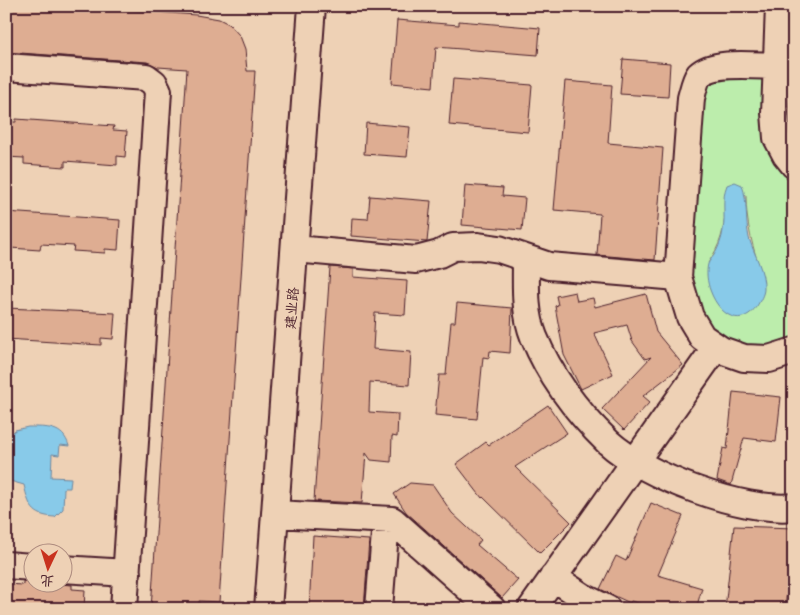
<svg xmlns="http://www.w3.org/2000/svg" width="800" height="615" viewBox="0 0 800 615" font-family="Mali,'LXGW WenKai TC',sans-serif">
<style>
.green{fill:#bcedac;stroke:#83866c;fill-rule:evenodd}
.water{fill:#88cae9;stroke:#6f869d}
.building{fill:#dead92;stroke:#4a1f2b}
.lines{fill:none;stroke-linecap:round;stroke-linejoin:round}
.minor-casing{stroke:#4a1f2b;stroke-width:30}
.minor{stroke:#eed1b5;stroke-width:26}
.labels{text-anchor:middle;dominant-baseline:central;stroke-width:5;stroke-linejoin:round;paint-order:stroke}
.street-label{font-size:14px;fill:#4a1f2b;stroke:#eed1b5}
</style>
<rect width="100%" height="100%" fill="#eed1b5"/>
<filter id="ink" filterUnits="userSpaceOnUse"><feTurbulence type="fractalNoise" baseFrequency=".02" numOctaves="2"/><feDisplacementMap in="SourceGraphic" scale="10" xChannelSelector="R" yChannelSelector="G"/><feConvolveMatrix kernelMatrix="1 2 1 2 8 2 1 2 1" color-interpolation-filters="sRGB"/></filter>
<g filter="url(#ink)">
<!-- green -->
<path class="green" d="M 755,76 L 767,80 L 779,159 L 794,179 L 794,342 L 770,347 L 736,345 L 706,326 L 689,278 L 700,86 L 709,79 ZM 746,195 C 746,224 753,248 762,276 L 708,263 C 720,246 725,229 725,208 Z"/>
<!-- water -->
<path class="water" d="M 735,182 L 742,185 C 748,202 745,220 749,238 C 754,254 765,272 764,289 C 764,294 760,301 757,306 C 731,340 701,291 708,264 C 709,261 712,258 714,255 C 719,247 722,238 723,230 C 726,215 721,199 727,185 Z
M 28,427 C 47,427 63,426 69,446 L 60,445 L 59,455 L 52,454 L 51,477 L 71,478 L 70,488 L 64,488 L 63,509 L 55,517 C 32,516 29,506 24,485 L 10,481 L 6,476 L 6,440 L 15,430 Z"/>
<!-- building -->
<path class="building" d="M 6,6 L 73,6 L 196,15 L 219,19 L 229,24 L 240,36 L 245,49 L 247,71 L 255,71 L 219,602 L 199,601 L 199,609 L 151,609 L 187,69 L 158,67 L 147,62 L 6,52 Z
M 397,20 L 459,25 L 459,21 L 540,28 L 538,55 L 436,47 L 433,87 L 392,83 Z
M 623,59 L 670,63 L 668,97 L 620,94 Z
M 453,79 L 532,85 L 528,132 L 449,125 Z
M 565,81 L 612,85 L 608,143 L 663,148 L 655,260 L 597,255 L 600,214 L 554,210 Z
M 16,119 L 114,126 L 113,130 L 127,131 L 125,157 L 117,156 L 117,165 L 65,161 L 65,167 L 24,164 L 24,158 L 6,157 L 6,122 L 16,122 Z
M 366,123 L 410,127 L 407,157 L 364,154 Z
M 465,185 L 503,188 L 502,196 L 525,198 L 522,230 L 462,225 Z
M 370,196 L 431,201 L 427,242 L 351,236 L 352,218 L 368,219 Z
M 6,212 L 120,220 L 118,250 L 105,249 L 105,253 L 73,251 L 74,246 L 41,244 L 40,250 L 10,248 L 11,241 L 6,241 Z
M 330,267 L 353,269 L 353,277 L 407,281 L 405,315 L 375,313 L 373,349 L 411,352 L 409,385 L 370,382 L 369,412 L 398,414 L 397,437 L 392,436 L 391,462 L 371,460 L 366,453 L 362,503 L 314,501 Z
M 575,292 L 577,301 L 593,298 L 595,307 L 646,294 L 656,332 L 683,365 L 643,396 L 650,402 L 624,430 L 602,409 L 651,357 L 645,359 L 632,341 L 627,325 L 594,333 L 613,374 L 581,389 L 564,355 L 555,306 L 558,305 L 556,296 Z
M 457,303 L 512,308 L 510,353 L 490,351 L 489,358 L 483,357 L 477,419 L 435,415 L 439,375 L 446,375 L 451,322 L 455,322 Z
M 6,308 L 115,313 L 113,339 L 101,338 L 101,345 L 6,339 Z
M 733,392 L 781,397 L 776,442 L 744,438 L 731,485 L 717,480 L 723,448 L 727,449 Z
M 548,405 L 567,433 L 515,467 L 571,522 L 540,553 L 483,497 L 482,498 L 456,464 L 486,442 L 489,445 Z
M 410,483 L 433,485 L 452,513 L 481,540 L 477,545 L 518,580 L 502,598 L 406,512 L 394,494 Z
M 651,503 L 683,516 L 658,575 L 702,588 L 696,609 L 656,609 L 631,601 L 630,603 L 600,589 L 616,556 L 626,561 Z
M 734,526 L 794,528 L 794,573 L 789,573 L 785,609 L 725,609 Z
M 313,536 L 369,540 L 364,609 L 309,609 Z
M 23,581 L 72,585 L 72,589 L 85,590 L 84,609 L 6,609 L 6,584 L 23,585 Z"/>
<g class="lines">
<!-- minor casing -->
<g class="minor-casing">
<path id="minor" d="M 779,6 L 775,113 L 777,138 L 786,155 L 794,165
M 777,66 C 757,66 714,60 699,75 C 695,80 693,91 691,98 L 678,277 L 690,317 L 702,337 L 721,350 L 744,358 L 769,359 L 794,351
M 6,67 L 146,77 L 154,83 L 158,91 L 124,609
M 295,249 L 416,260 L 439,254 L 453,247 L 478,246 L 499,249 L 549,266 L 678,277
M 526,259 C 526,285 524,312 534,337 C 550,376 578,413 608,442 C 645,476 743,513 794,507
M 275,514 L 392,520 L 492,609
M 6,565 L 32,567
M 62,569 L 127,573
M 553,577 L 583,597 L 607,609
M 268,609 L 312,6
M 379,609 L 386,520
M 531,609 L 716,347"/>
</g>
<!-- minor -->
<use href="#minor" class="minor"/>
</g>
</g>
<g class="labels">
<!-- street labels -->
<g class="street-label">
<text transform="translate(291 308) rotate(-85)">建业路</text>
</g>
</g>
<!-- margin -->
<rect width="800" height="615" fill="none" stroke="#eed1b5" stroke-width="25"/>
<rect x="12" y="12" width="775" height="590" fill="none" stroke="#4a1f2b" stroke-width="2" filter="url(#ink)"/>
<!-- north arrow -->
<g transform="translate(48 568) rotate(184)"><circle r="24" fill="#eed1b5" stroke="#ac8a7e"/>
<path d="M0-4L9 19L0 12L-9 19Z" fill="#c8321e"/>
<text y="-8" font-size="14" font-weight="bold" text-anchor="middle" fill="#4a1f2b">北</text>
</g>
</svg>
